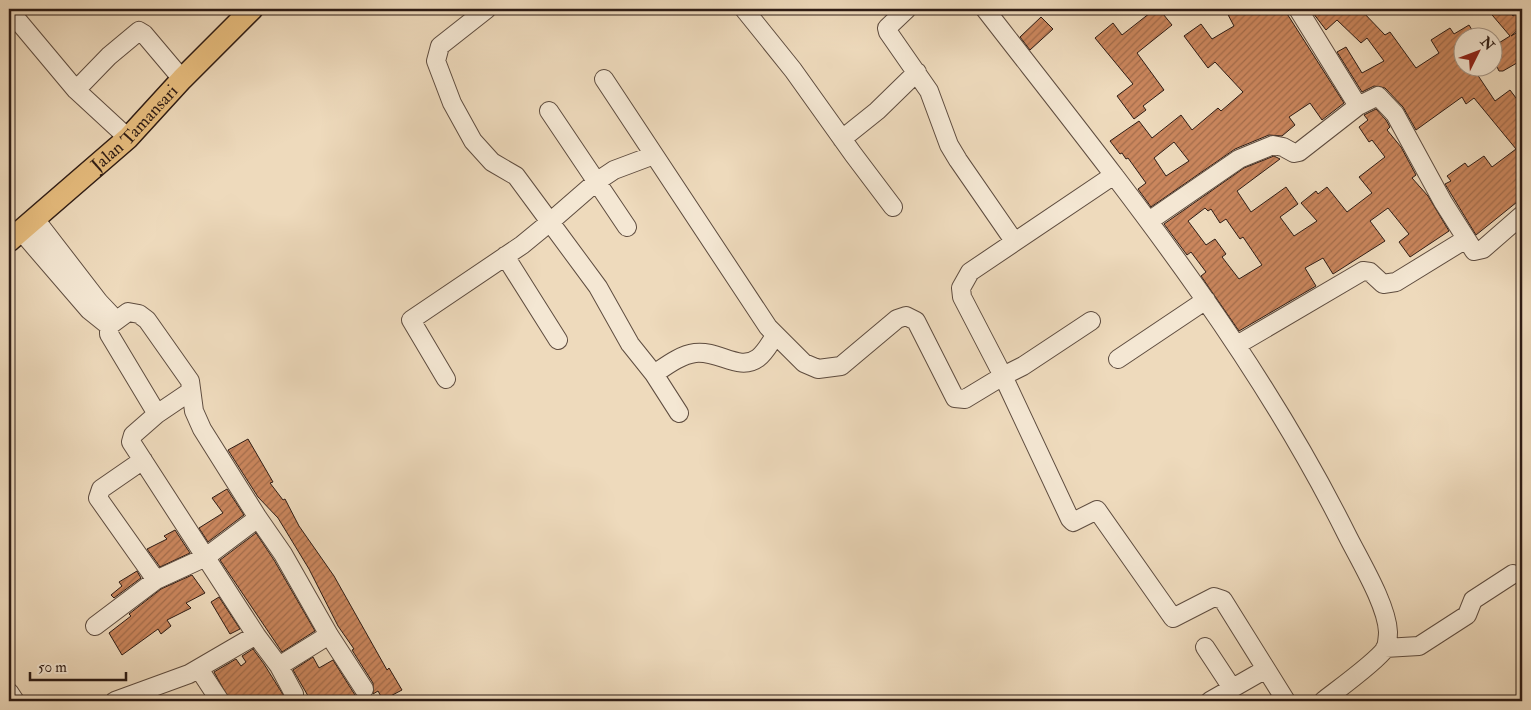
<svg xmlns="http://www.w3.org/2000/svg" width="1531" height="710" viewBox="0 0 1531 710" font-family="'IM FELL Double Pica',serif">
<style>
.building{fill:url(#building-hatch);stroke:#2e1c15;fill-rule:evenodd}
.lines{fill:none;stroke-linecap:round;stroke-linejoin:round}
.minor-casing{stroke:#5e4c3f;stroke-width:20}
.major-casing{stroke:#2e1c15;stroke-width:24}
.minor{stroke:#f4e7d3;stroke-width:18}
.major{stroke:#e7bd7e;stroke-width:21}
.labels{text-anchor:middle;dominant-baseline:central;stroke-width:4;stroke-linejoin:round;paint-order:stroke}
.street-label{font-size:18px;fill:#2e1c15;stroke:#f4e7d3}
</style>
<defs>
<pattern id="building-hatch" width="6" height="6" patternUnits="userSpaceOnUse" patternTransform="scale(1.25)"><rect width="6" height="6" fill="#ca865d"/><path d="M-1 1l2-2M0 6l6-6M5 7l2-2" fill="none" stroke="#a46d4c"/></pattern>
</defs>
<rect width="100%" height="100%" fill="#eedabc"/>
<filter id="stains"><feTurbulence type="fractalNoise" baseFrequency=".004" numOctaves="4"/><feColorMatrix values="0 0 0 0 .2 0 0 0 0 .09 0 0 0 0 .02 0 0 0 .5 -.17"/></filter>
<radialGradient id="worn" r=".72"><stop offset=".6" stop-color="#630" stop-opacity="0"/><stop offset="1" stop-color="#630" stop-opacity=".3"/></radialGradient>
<!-- building -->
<path class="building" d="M 1155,9 L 1159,9 L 1172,25 L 1137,53 L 1164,90 L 1143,106 L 1146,110 L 1134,119 L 1117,96 L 1133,84 L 1095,38 L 1113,23 L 1122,35 Z
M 1225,9 L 1284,9 L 1344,103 L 1322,120 L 1310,103 L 1289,117 L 1295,125 L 1282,136 L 1269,135 L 1235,149 L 1151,207 L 1138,189 L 1146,183 L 1128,158 L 1126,159 L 1122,153 L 1120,154 L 1110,141 L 1139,121 L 1152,138 L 1181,115 L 1192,130 L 1218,108 L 1221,111 L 1243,92 L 1215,62 L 1208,68 L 1184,36 L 1201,24 L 1212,39 L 1234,26 ZM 1174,142 L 1189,161 L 1166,176 L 1154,158 Z
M 1310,9 L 1360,9 L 1385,35 L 1390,32 L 1416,68 L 1439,53 L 1431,40 L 1450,28 L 1454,34 L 1469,25 L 1477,38 L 1464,38 L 1464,68 L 1473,68 L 1495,101 L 1510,90 L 1522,106 L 1522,198 L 1476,235 L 1445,184 L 1451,181 L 1447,176 L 1465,163 L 1468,167 L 1484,156 L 1492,167 L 1516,149 L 1474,98 L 1466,104 L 1462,97 L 1416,130 L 1403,107 L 1385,88 L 1374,86 L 1362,92 L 1337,52 L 1346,47 L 1362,73 L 1384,61 L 1367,38 L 1361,43 L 1337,20 L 1326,30 Z
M 1487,9 L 1507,9 L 1513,16 L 1522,9 L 1522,26 L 1511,36 L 1518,32 L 1522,36 L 1522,60 L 1503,71 L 1499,71 L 1494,61 L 1494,46 L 1510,36 Z
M 1041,17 L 1053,29 L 1030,50 L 1020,37 Z
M 1376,109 L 1386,120 L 1390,127 L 1387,130 L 1401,147 L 1416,175 L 1412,178 L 1428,196 L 1449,231 L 1410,257 L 1399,242 L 1409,234 L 1388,208 L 1370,221 L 1385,241 L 1333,274 L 1323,258 L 1305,268 L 1316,286 L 1239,331 L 1201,276 L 1206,272 L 1191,252 L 1187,255 L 1164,224 L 1244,168 L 1274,156 L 1280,159 L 1237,191 L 1251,212 L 1286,187 L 1298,204 L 1280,217 L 1294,236 L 1317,221 L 1301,203 L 1316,191 L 1318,194 L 1327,187 L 1347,212 L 1372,193 L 1359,177 L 1385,157 L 1372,140 L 1369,142 L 1359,127 L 1368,120 L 1364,115 ZM 1205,208 L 1208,211 L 1211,209 L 1220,223 L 1226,219 L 1240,239 L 1243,237 L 1262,265 L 1239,279 L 1222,257 L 1226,254 L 1215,239 L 1206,245 L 1188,221 Z
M 248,439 L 273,482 L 270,483 L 283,500 L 285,499 L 299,526 L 334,576 L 387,670 L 389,668 L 402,690 L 383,700 L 378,691 L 373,694 L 373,683 L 352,650 L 354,649 L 338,626 L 309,569 L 278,518 L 258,497 L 228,450 Z
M 227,489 L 244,515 L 208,542 L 199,528 L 223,513 L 212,498 Z
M 175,530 L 190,553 L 160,567 L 147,549 L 167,539 L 164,536 Z
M 256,533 L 274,560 L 315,631 L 282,652 L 220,560 Z
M 137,571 L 141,578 L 114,598 L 111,595 L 122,586 L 119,582 Z
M 192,575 L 205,593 L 186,603 L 191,608 L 167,620 L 171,626 L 161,634 L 158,629 L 122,655 L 109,633 L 131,616 L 129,614 L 161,589 Z
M 219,597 L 240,629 L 230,634 L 211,602 Z
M 253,649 L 264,664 L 287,701 L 230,701 L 214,672 L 236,659 L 241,666 L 246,662 L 242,656 Z
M 313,657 L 319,668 L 333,660 L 355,695 L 363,699 L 311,701 L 293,670 Z"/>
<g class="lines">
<!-- minor casing -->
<g class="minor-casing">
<path id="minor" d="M 487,9 L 440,46 L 436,61 L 452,103 L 473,141 L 492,162 L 516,176 L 550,222 L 596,182 L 614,170 L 654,155
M 744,9 L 793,70 L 853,154 L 893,207
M 907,9 L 887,28 L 888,32 L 929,91 L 949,145 L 958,160 L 1014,241
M 985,9 C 1116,178 1251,342 1347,535 C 1360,561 1387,605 1388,632 C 1388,636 1387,646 1385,649 C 1376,662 1337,690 1323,701
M 1298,9 L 1358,106 L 1378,96 L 1395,114 L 1443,202 L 1474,251 L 1483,249 L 1522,215
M 9,10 L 76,90 L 128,138
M 604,79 L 768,327 L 804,363 L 818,369 L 841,366 L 897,319 L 906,316 L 916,321 L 955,398 L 965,399 L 1003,376 L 1070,519 L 1073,522 L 1097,510 L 1173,618 L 1214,597 L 1223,600 L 1286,701
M 76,90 L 109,56 L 139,31 L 144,34 L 182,79
M 549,111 L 627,227
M 842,139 L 877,111 L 917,72
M 35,219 L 99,302 L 116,320
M 1149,221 L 1239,159 L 1273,145 L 1283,147 L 1294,153 L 1299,152 L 1358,106
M 21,231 L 89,310 L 109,326
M 505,256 L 558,340
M 1091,321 L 1023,366 L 1003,376 L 962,297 L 961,288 L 970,272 L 1114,175
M 1237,345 L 1363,271 L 1370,272 L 1383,284 L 1396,282 L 1466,239
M 1118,359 L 1206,300
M 654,374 L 679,413
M 446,379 L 411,320 L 522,245 L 550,222 L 598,287 L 630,344 L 654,374 C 666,366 680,355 695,353 C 719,350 739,372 758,358 C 765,353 770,343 775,336
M 157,414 L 191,391
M 143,460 L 101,489 L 98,498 L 156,580
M 95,626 L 156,580 L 206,557 L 258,518
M 256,635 L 279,666 L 294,694
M 1205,647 L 1232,688
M 1385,648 L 1419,646 L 1467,615 L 1473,600 L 1513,574
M 279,666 L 329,635
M 199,669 L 220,701
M 9,692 L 15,701
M 115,701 L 189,674 L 256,635 L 131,442 L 133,435 L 157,414 L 109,334 L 109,326 L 128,312 L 139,314 L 147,320 L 190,381 L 194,411 L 202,429 L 258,518 L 283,554 L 329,635 L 364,689
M 1210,701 L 1266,669"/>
</g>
<!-- major casing -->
<g class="major-casing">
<g id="major">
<path id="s1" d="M 9,241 L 128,138 L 182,79 L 252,9"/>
</g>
</g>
<!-- minor -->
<use href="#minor" class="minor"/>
<!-- major -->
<use href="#major" class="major"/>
</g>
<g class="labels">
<!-- street labels -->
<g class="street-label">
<text stroke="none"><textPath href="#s1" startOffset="169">Jalan Tamansari</textPath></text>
</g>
</g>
<!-- margin -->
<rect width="1531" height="710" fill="none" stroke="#eedabc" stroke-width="30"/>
<rect x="10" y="10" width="1511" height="690" fill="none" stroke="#2e1c15" stroke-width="2.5"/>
<rect x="15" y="15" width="1501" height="680" fill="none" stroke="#2e1c15"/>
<!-- north arrow -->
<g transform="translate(1478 52) rotate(48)"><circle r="24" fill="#f4e7d3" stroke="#a59687"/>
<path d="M0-4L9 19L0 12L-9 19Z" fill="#8f2418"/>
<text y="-8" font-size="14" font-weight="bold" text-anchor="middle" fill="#2e1c15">N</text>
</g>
<!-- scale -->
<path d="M30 672v8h96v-8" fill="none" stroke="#2e1c15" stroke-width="2.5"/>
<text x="38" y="672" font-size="15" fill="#2e1c15" stroke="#f4e7d3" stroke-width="4" paint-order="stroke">50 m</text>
<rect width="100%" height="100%" filter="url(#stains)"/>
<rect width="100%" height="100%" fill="url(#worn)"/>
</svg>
